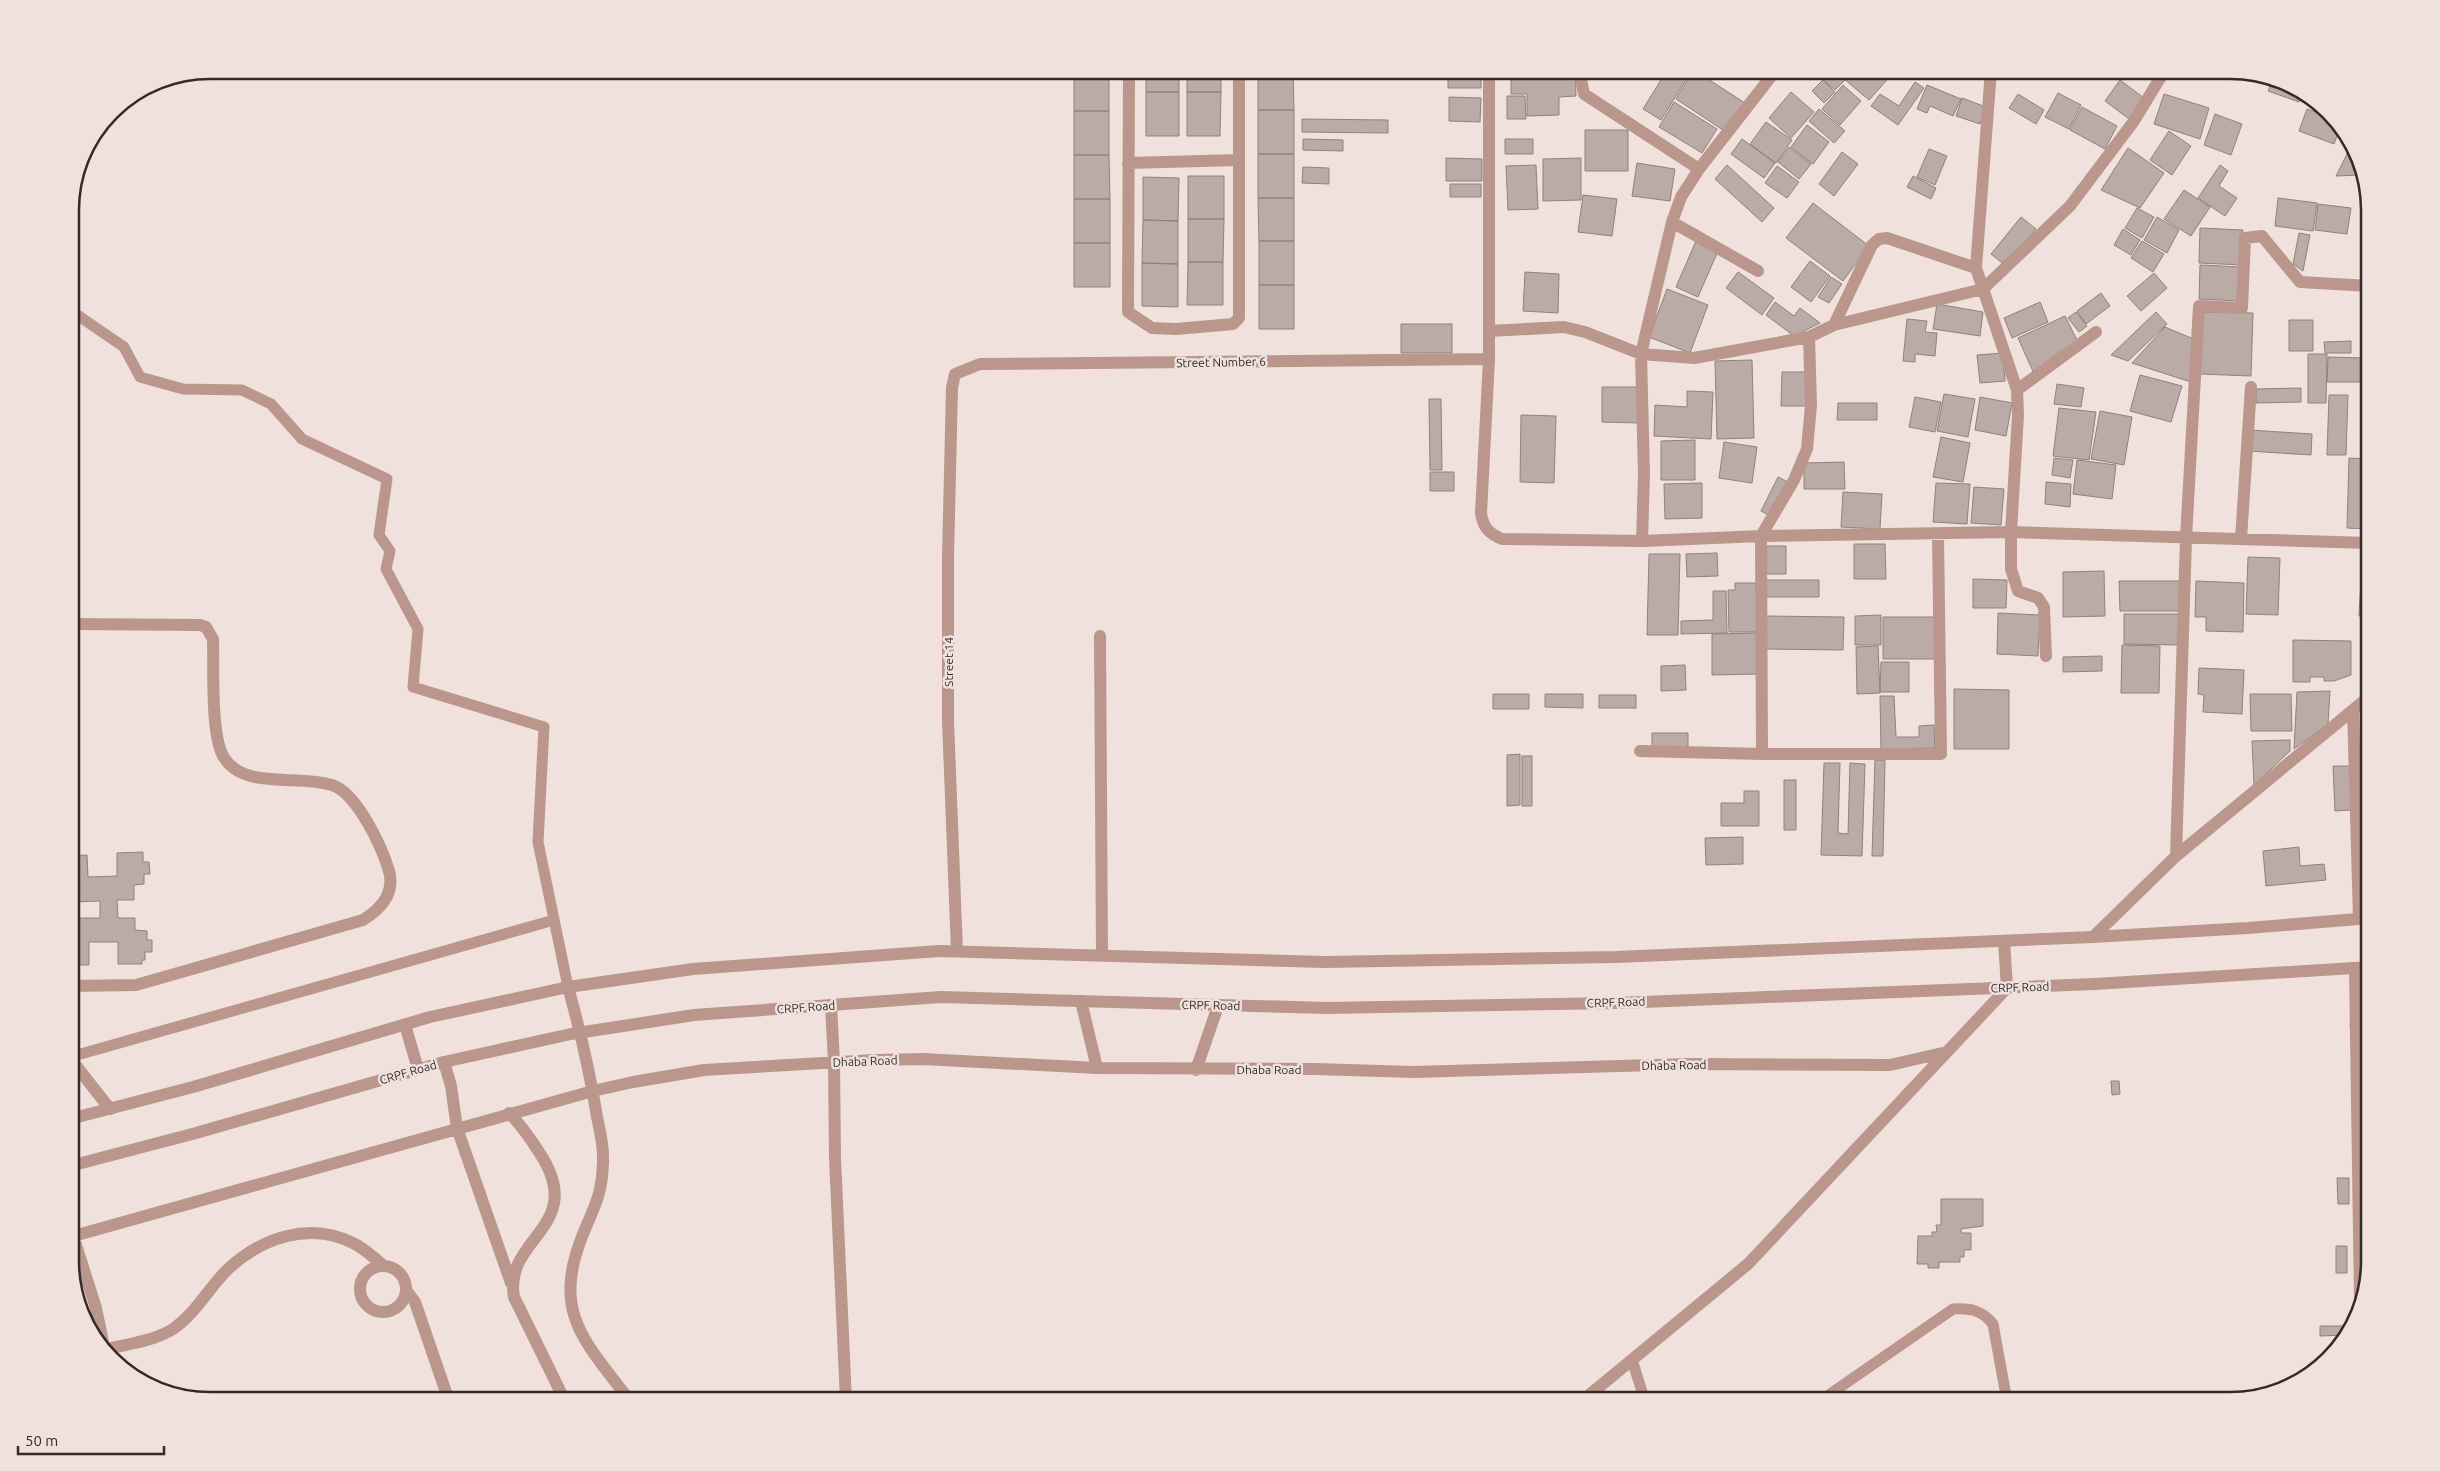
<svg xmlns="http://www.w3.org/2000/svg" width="2440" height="1471" viewBox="0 0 2440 1471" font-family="Ubuntu,sans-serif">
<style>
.building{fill:#baaba7;stroke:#90817e}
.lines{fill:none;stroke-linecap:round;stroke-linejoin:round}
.service{stroke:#ba968d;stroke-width:11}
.minor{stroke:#ba968d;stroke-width:12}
.tertiary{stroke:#ba968d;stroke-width:12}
.labels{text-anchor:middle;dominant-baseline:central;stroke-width:5;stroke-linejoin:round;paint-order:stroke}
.street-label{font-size:12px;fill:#312b29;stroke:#f1e1dd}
.rim{fill:none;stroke:#312b29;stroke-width:2.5}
</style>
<rect width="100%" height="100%" fill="#f1e1dd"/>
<!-- building -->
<path class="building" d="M 1074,70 L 1109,70 L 1109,111 L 1074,111 Z
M 1146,70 L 1179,70 L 1179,92 L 1146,92 Z
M 1187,70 L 1221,70 L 1221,92 L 1187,92 Z
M 1258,70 L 1293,70 L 1294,110 L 1258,110 Z
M 1405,70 L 1446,70 L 1446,78 L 1404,78 Z
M 1448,70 L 1481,70 L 1481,88 L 1448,88 Z
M 1511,70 L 1575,70 L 1576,96 L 1559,97 L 1559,115 L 1527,116 L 1527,94 L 1511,94 Z
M 1667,70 L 1691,72 L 1661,120 L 1643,109 Z
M 1694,70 L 1745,103 L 1726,132 L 1676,99 Z
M 1816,70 L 1834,70 L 1845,80 L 1835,90 L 1814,72 Z
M 1852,70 L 1896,70 L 1869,100 L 1844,79 Z
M 1903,70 L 1921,70 L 1914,79 Z
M 2019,70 L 2041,70 L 2036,79 Z
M 1823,80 L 1835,92 L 1824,103 L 1812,91 Z
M 2120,80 L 2144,98 L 2129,119 L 2105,101 Z
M 2272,81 L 2300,89 L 2303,91 L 2299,102 L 2268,91 Z
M 1915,82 L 1924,88 L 1898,125 L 1871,106 L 1880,94 L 1899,106 Z
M 1843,85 L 1861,101 L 1840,125 L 1822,109 Z
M 1927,85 L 1961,99 L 1953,116 L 1930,106 L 1927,113 L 1917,109 Z
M 1146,92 L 1179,92 L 1179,136 L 1146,136 Z
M 1187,92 L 1221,92 L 1220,136 L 1187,136 Z
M 1791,92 L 1814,112 L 1791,138 L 1769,118 Z
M 2058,93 L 2081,105 L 2069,129 L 2045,117 Z
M 2018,94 L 2044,110 L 2036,124 L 2009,108 Z
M 2164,94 L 2209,108 L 2200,139 L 2154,124 Z
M 1507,96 L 1525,96 L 1526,119 L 1507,119 Z
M 1449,97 L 1481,98 L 1480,122 L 1449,121 Z
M 1962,98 L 1986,107 L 1980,124 L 1956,116 Z
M 1674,102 L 1717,129 L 1702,153 L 1659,127 Z
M 2082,107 L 2117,126 L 2105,149 L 2070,130 Z
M 1819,109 L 1845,131 L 1834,143 L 1809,121 Z
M 2307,109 L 2327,116 L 2340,128 L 2334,144 L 2299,131 Z
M 1258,110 L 1294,110 L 1294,154 L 1258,154 Z
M 1074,111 L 1109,111 L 1109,155 L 1074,155 Z
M 2215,114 L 2242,124 L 2231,155 L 2204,145 Z
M 1302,119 L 1388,120 L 1388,133 L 1302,132 Z
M 1766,122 L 1792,140 L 1776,163 L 1750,144 Z
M 1807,125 L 1829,142 L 1813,164 L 1791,147 Z
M 1585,130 L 1628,130 L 1628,171 L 1585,171 Z
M 2169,131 L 2191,146 L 2172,175 L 2150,160 Z
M 1303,139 L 1343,140 L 1343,151 L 1303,150 Z
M 1505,139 L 1533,139 L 1533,154 L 1505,154 Z
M 1742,139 L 1775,163 L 1764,178 L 1731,154 Z
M 2352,144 L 2362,175 L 2336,176 Z
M 1789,147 L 1811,164 L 1799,179 L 1778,162 Z
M 2128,148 L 2164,173 L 2140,208 L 2101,190 Z
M 1929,149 L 1947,156 L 1935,185 L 1917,177 Z
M 1842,152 L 1858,164 L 1834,196 L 1819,184 Z
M 1258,154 L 1294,154 L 1294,198 L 1258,198 Z
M 1074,155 L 1109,155 L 1110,199 L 1074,199 Z
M 1446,158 L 1482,159 L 1482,181 L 1446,181 Z
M 1581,158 L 1581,200 L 1543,201 L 1543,159 Z
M 1637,163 L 1675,169 L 1670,201 L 1632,196 Z
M 1536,165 L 1538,209 L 1508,210 L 1506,166 Z
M 1727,165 L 1774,208 L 1762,222 L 1715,179 Z
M 2220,165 L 2228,171 L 2219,186 L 2237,198 L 2225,216 L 2198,198 Z
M 1777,166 L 1799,182 L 1787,198 L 1765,183 Z
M 1303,167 L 1329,168 L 1329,184 L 1302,183 Z
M 1188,176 L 1224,176 L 1224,219 L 1188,219 Z
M 1913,176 L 1936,188 L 1931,199 L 1907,187 Z
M 1143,177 L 1179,178 L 1178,221 L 1143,220 Z
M 1450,184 L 1481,184 L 1481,197 L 1450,197 Z
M 2184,190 L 2210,207 L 2191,236 L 2164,219 Z
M 1583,195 L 1617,199 L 1612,236 L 1578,232 Z
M 1258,198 L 1294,198 L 1294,241 L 1259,241 Z
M 2278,198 L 2317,203 L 2313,231 L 2275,226 Z
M 1074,199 L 1110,199 L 1110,243 L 1074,243 Z
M 1813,203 L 1869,246 L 1843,281 L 1786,238 Z
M 2318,204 L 2351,208 L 2347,234 L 2315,230 Z
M 2137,208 L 2154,217 L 2142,238 L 2125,228 Z
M 2021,217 L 2036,229 L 2006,266 L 1991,254 Z
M 2157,217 L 2179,230 L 2167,253 L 2144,240 Z
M 1188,219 L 1224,219 L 1223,262 L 1188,262 Z
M 1143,220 L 1178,221 L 1178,264 L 1142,263 Z
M 2200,228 L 2243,230 L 2242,265 L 2199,263 Z
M 2123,229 L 2140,240 L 2131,255 L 2114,245 Z
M 2299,233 L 2310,235 L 2303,271 L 2293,264 Z
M 1259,241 L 1294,241 L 1294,285 L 1259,285 Z
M 1696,241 L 1718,251 L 1698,297 L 1676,287 Z
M 2142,241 L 2164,254 L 2153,272 L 2131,258 Z
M 1074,243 L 1110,243 L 1110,287 L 1074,287 Z
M 1810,261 L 1830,276 L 1811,302 L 1791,287 Z
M 1188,262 L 1223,262 L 1223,305 L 1187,305 Z
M 1142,263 L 1178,264 L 1178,307 L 1142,306 Z
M 2200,265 L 2241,267 L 2240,301 L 2199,299 Z
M 1525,272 L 1559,274 L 1558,313 L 1523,311 Z
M 1738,272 L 1774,298 L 1762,315 L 1726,288 Z
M 2154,273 L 2167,288 L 2141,311 L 2127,296 Z
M 1831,277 L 1842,284 L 1829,303 L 1818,297 Z
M 1259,285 L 1294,285 L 1294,329 L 1259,329 Z
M 1667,289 L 1708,305 L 1690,353 L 1649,337 Z
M 2101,293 L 2110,306 L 2086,324 L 2077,311 Z
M 1775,302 L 1794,316 L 1800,308 L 1820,323 L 1794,336 L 1766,315 Z
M 2040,302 L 2048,322 L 2012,338 L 2004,318 Z
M 1937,304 L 1983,312 L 1980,336 L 1933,329 Z
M 2076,312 L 2087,326 L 2079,332 L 2068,318 Z
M 2156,312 L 2167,324 L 2128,361 L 2111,355 Z
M 2202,312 L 2253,313 L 2251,376 L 2200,374 Z
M 2065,316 L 2078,342 L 2035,376 L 2018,338 Z
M 1907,319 L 1927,321 L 1925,332 L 1937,333 L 1935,356 L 1915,354 L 1915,362 L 1903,361 Z
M 2289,320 L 2313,320 L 2313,351 L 2289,351 Z
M 1401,324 L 1452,324 L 1452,353 L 1401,353 Z
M 2165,327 L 2196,340 L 2191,382 L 2132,363 Z
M 2351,341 L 2351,353 L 2325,353 L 2324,342 Z
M 2003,353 L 2005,381 L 1980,383 L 1977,355 Z
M 2308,354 L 2327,354 L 2326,403 L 2308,403 Z
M 2328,357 L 2364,358 L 2364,382 L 2327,382 Z
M 1752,360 L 1754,438 L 1717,439 L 1715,361 Z
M 2365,368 L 2370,368 L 2370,450 L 2362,450 Z
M 1782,372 L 1808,372 L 1808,406 L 1781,406 Z
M 2140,375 L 2182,386 L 2171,422 L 2130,411 Z
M 2057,384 L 2084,388 L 2081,407 L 2054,404 Z
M 1602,387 L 1638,387 L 1638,423 L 1602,422 Z
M 2301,388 L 2301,402 L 2256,403 L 2256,389 Z
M 1687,391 L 1713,392 L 1711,439 L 1654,436 L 1655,405 L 1687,407 Z
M 1944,394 L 1975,399 L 1968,437 L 1937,431 Z
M 2329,395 L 2348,395 L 2346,455 L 2327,455 Z
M 1915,397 L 1941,402 L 1935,432 L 1909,427 Z
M 1980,397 L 2012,403 L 2006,436 L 1975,430 Z
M 1429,399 L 1441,399 L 1442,470 L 1430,470 Z
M 1838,403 L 1877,403 L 1877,420 L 1837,420 Z
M 2059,408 L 2096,412 L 2089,460 L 2053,456 Z
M 2100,411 L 2132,417 L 2124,465 L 2091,459 Z
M 1521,415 L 1556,416 L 1554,483 L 1520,482 Z
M 2249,430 L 2312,434 L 2311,455 L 2248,451 Z
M 1941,437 L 1970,443 L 1963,482 L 1933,477 Z
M 1695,440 L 1695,480 L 1661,480 L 1661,441 Z
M 1724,442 L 1757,447 L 1752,483 L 1719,478 Z
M 2054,458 L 2073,460 L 2070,478 L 2052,475 Z
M 2349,458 L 2370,459 L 2370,529 L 2347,528 Z
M 2077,460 L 2116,465 L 2112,499 L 2073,494 Z
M 1844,462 L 1845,489 L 1804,489 L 1804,463 Z
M 1430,472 L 1454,472 L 1454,491 L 1430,491 Z
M 1778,477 L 1788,482 L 1770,516 L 1761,511 Z
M 2046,482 L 2071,484 L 2070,507 L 2045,504 Z
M 1702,483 L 1702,518 L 1665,519 L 1664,484 Z
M 1936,483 L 1970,484 L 1967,524 L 1933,522 Z
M 1974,487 L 2004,489 L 2001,525 L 1971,523 Z
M 1843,492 L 1882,494 L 1880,529 L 1841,527 Z
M 1854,544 L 1885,544 L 1886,579 L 1854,579 Z
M 1763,546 L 1786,546 L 1786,574 L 1764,574 Z
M 1717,553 L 1718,576 L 1687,577 L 1686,554 Z
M 1649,554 L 1680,554 L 1678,635 L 1647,635 Z
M 2248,557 L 2280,558 L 2278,615 L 2246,614 Z
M 2362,561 L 2370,562 L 2370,617 L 2359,616 Z
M 2104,571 L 2105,616 L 2063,617 L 2063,572 Z
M 1973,579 L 2007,580 L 2006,608 L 1973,608 Z
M 1766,580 L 1819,580 L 1819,597 L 1766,597 Z
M 2119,581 L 2181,581 L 2181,611 L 2120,611 Z
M 2196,581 L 2244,583 L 2243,632 L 2206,631 L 2206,617 L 2195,617 Z
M 1735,583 L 1756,583 L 1758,632 L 1729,632 L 1728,590 L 1735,590 Z
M 1713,591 L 1726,591 L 1727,633 L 1681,634 L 1681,621 L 1713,620 Z
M 1998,613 L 2040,615 L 2038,656 L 1997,654 Z
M 2124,614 L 2179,614 L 2179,645 L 2124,644 Z
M 1881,615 L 1881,645 L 1855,645 L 1855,616 Z
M 1766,616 L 1844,617 L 1843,650 L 1766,649 Z
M 1883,617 L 1937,617 L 1936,659 L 1883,659 Z
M 1757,633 L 1758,674 L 1712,675 L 1712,634 Z
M 2293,640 L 2351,641 L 2351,675 L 2334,681 L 2324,681 L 2324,677 L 2310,677 L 2310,682 L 2293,682 Z
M 2122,645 L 2160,646 L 2159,693 L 2121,693 Z
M 1878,646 L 1880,693 L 1857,694 L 1856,647 Z
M 2102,656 L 2102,671 L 2063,672 L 2063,657 Z
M 1881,662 L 1909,662 L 1909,692 L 1880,692 Z
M 1685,665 L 1686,690 L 1661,691 L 1661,666 Z
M 2199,668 L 2244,670 L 2242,714 L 2203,712 L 2204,695 L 2198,694 Z
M 1954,689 L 2009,690 L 2009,749 L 1954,749 Z
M 2330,691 L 2328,724 L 2294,749 L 2297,692 Z
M 1493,694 L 1529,694 L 1529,709 L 1493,709 Z
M 1545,694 L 1583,694 L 1583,708 L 1545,707 Z
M 2250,694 L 2291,694 L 2292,731 L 2251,731 Z
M 1599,695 L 1636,695 L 1636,708 L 1599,708 Z
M 1880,696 L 1894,696 L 1896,737 L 1919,737 L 1919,726 L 1934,725 L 1935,748 L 1881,749 Z
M 1652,733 L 1688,733 L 1688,748 L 1652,748 Z
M 2290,740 L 2290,751 L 2254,785 L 2252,741 Z
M 1520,754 L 1520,805 L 1507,806 L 1507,755 Z
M 1522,756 L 1532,756 L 1532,806 L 1522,806 Z
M 1875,760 L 1885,760 L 1883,856 L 1872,856 Z
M 1824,763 L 1840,763 L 1838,833 L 1848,834 L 1850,763 L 1865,764 L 1862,856 L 1821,855 Z
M 2333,766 L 2350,766 L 2351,810 L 2335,811 Z
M 1784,780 L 1796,780 L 1796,830 L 1784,830 Z
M 1744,791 L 1759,791 L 1759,826 L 1721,826 L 1721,803 L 1744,803 Z
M 1743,837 L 1743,864 L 1706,865 L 1705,838 Z
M 2299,847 L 2300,866 L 2324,864 L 2326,880 L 2266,886 L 2263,851 Z
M 143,852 L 143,862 L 149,862 L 150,874 L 144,874 L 144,884 L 134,885 L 134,900 L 117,900 L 118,918 L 135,918 L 135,930 L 147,931 L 147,940 L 152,940 L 152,952 L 145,952 L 145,960 L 142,960 L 142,964 L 118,964 L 118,942 L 89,942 L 89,965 L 70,965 L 70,932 L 74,932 L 74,918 L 100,918 L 100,901 L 73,902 L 73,890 L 70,890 L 70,856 L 87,855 L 88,877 L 117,876 L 117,853 Z
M 2111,1081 L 2119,1081 L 2120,1094 L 2112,1095 Z
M 2337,1178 L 2349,1178 L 2349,1204 L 2338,1204 Z
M 1941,1199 L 1983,1199 L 1983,1226 L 1961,1229 L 1961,1233 L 1971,1233 L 1971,1250 L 1964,1250 L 1964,1257 L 1960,1257 L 1960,1262 L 1939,1262 L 1939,1268 L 1928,1268 L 1928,1264 L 1917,1264 L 1918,1236 L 1932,1236 L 1932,1232 L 1937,1232 L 1936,1225 L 1941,1225 Z
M 2336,1246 L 2347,1246 L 2347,1273 L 2336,1273 Z
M 2320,1326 L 2348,1326 L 2348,1335 L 2320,1336 Z"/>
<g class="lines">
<!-- service -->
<path class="service" d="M 70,310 L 124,347 L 140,377 L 183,389 L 242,390 L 271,404 L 302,439 L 387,479 L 379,535 L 390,551 L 386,569 L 418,629 L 413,687 L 544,727 L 538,842 L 568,987
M 2355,1025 L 2370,1023
M 70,1057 L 554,920
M 1632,1360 L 1645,1401
M 1820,1401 L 1953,1309 C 1970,1308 1982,1310 1993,1324 L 2007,1401"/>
<!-- minor -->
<path class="minor" d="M 1129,70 L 1128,312 L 1152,328 L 1176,329 L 1233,324 L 1239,318 L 1239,70
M 1489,70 L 1489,359 L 1481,513 C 1483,527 1488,533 1502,539 L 1642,541 L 1761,536 L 2011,532 L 2370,543
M 1579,70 L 1584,94 L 1699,169
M 1128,163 L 1239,160
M 1672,222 L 1758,271
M 1976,268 L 1991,70
M 1834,325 L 1872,245 L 1879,239 L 1887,238 L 1976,268 L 2017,390 L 2018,415 L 2011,532 L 2011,569 L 2018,591 L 2038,598 L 2044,607 L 2046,656
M 1489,331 L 1564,327 L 1585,332 L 1641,354 L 1694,358 L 1809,337 L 1834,325 L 1983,289 L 2070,206 L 2134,121 L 2165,70
M 2017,390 L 2096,332
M 2241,539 L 2251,387
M 1642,541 L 1644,475 L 1641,354 L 1672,222 L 1681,197 L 1699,169 L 1776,70
M 70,624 L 200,625 L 206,627 L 213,639 C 214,666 210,739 225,759 C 246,790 299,774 332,785 C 357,793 382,847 389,871 C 395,893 381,909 363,920 L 136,985 L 70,986
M 1100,636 L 1102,955
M 2353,710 L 2359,919
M 1640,751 L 1762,754 L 1941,754 L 1938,534
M 1762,754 L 1761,536 L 1794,480 L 1807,449 L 1811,405 L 1809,337
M 2176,856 L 2186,538 L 2199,306 L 2242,308 L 2245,238 L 2262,236 L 2300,282 L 2370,286
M 2093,937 L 2176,856 L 2370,696
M 957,951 L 948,721 L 948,557 L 952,388 L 955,374 L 980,364 L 1489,359
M 2355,969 L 2360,1300
M 568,987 C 580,1030 590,1073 597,1117 C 600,1131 604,1147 603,1162 C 602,1195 595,1205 583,1234 C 551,1314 585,1341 630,1401
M 1081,1001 L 1097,1068
M 831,1005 L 834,1062 L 835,1158 L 846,1401
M 70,1058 L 110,1109
M 444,1062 L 451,1086 L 457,1128 L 511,1283
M 1196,1070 L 1218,1006
M 509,1113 C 521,1125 530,1138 539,1152 C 589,1227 503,1237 514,1297 L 565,1401
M 70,1226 L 96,1308 L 104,1347
M 70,1237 L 593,1091 L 633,1082 L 704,1070 L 874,1060 L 923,1059 L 1097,1068 L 1315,1069 L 1413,1072 L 1689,1064 L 1890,1065 L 1947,1052
M360 1289a23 23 0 1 1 46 0a23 23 0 1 1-46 0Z
M 406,1290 L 415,1302 L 449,1401
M 107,1349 C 128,1344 154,1341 173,1329 C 195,1314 208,1289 227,1270 C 261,1238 309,1221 353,1243 C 364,1248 374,1258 384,1266
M 1582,1401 L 1748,1264 L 2007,988 L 2004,941"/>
<!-- tertiary -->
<path class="tertiary" d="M 405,1025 L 418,1069
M 70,1119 L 193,1087 L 430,1017 L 568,987 L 693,969 L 939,951 L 1325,962 L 1616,957 L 2093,937 L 2248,928 L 2370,918
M 70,1166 L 196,1133 L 444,1062 L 571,1034 L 694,1015 L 941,997 L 1327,1008 L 1618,1003 L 2095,984 L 2370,967"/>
</g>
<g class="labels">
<!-- street labels -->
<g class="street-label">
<text transform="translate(1221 362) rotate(-1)">Street Number 6</text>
<text transform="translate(948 662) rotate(-90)">Street 14</text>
<text transform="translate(2020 987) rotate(-2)">CRPF Road</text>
<text transform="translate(1616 1002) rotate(-2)">CRPF Road</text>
<text transform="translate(1211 1005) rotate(1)">CRPF Road</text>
<text transform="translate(806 1007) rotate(-4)">CRPF Road</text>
<text transform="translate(865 1061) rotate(-2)">Dhaba Road</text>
<text transform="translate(1674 1065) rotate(-1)">Dhaba Road</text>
<text x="1269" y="1069">Dhaba Road</text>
<text transform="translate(408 1072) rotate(-16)">CRPF Road</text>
</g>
</g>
<!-- crop -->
<path d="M0 0H2440V1471H0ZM210 79H2230A131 131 0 0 1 2361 210V1261A131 131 0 0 1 2230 1392H210A131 131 0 0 1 79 1261V210A131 131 0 0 1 210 79Z" fill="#f1e1dd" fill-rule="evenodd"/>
<path class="rim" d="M210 79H2230A131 131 0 0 1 2361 210V1261A131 131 0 0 1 2230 1392H210A131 131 0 0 1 79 1261V210A131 131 0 0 1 210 79Z"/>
<!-- scale -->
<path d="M18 1446v8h146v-8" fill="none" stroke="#312b29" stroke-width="2.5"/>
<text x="25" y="1446" font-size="15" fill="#312b29" stroke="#f1e1dd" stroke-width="4" paint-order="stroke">50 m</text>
</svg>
